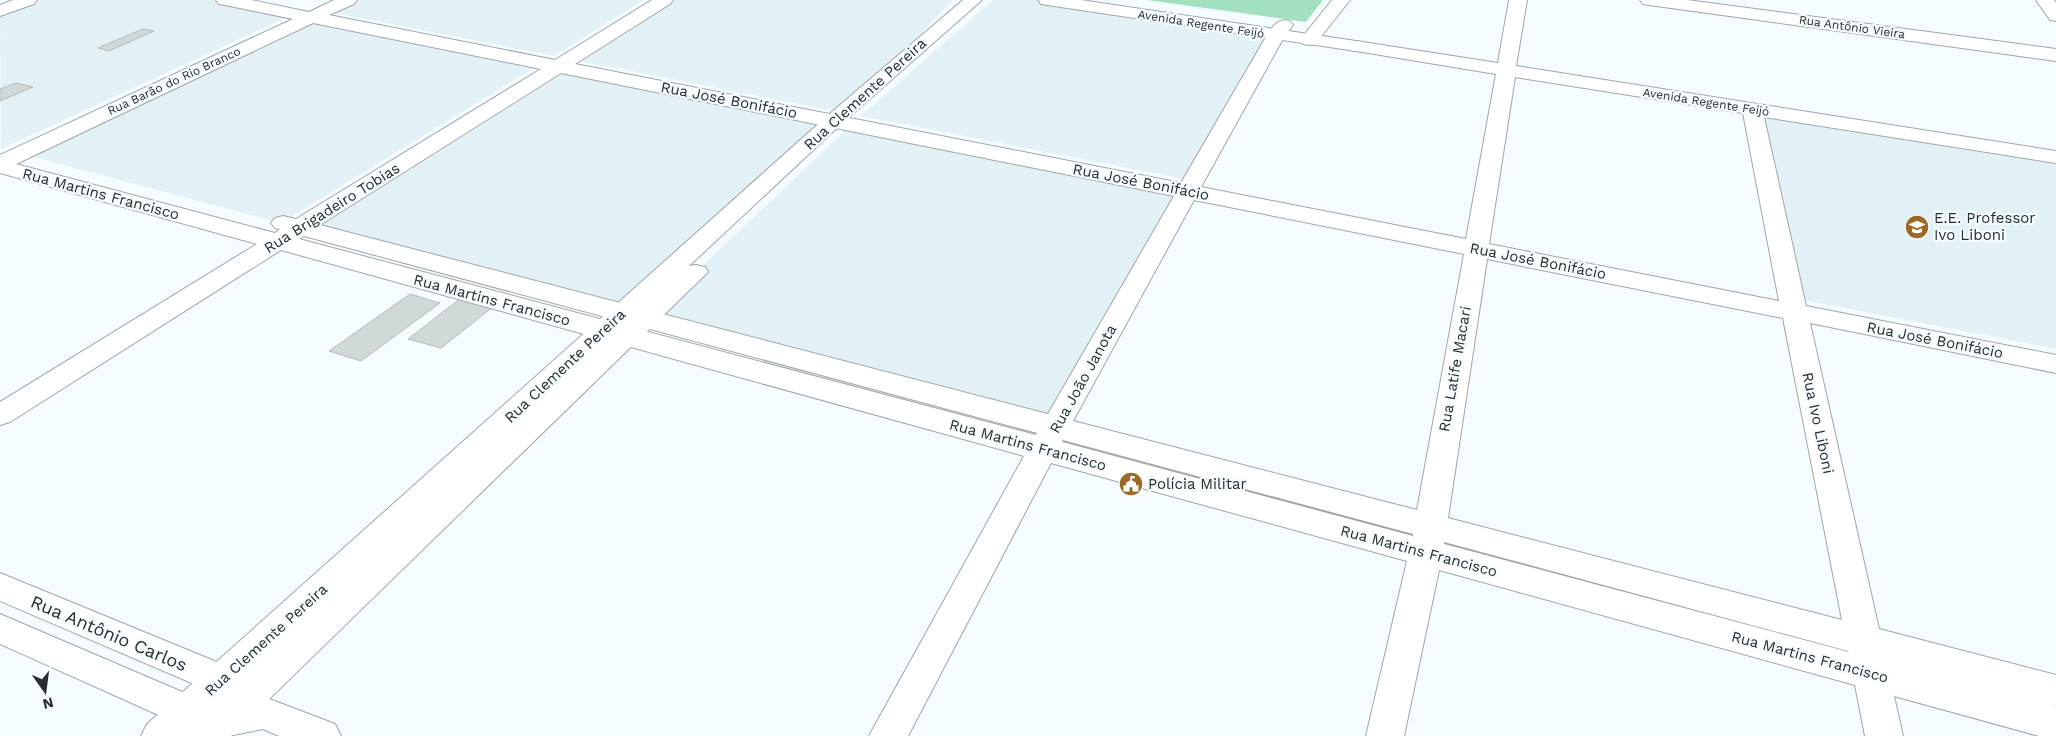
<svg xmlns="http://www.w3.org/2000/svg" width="2056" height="736" viewBox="0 0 2056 736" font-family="'Work Sans',sans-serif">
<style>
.built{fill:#e2f1f6}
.green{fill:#a3e0bf}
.building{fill:#d1d9d8;stroke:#b6bdbc}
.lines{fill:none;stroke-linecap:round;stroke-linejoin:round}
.street-casing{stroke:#a0a6a8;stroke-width:2}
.secondary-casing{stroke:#a0a6a8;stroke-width:2}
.street{fill:#fff;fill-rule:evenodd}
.secondary{fill:#fff;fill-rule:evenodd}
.labels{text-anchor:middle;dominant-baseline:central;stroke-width:4.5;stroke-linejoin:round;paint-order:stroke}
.far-street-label{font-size:12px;fill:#2a2d2d;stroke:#f5fcff}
.street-label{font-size:15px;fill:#2a2d2d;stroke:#f5fcff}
.poi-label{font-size:15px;fill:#2a2d2d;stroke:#f5fcff;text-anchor:start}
.near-street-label{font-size:18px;fill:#2a2d2d;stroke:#f5fcff}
</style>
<rect width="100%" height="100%" fill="#f5fcff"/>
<!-- built -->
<path class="built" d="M 28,0 L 225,0 L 294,14 L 1,149 L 0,11 Z
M 348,0 L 644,0 L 554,56 L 325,11 Z
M 664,0 L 953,0 L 844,113 L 570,59 Z
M 993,0 L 1036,0 L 1276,35 L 1195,181 L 861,116 Z
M 311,17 L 542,63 L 281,223 L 19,153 Z
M 558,66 L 833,121 L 622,313 L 299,227 Z
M 1752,110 L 2056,157 L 2056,349 L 1793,298 Z
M 851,125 L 1188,192 L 1055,427 L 645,320 Z"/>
<!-- green -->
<path class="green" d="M 1147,0 L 1323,0 L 1306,22 Z"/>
<!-- building -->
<path class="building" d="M 143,29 L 154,31 L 109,51 L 98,48 Z
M 16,83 L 33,87 L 0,101 L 0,89 Z
M 410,294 L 440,303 L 361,361 L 329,351 Z
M 461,298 L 493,307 L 441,348 L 408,339 Z"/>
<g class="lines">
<!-- street casing -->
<g class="street-casing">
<path id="street" d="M 13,0 L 37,0 L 34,4 L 0,16 L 0,5 Z
M 216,0 L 251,0 L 309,12 L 334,0 L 357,0 L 354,4 L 329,15 L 555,60 L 652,0 L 673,0 L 670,4 L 575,64 L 1181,183 L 1267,35 C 1274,25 1278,18 1290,21 L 1293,25 L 1284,37 L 1201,187 L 1466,239 L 1496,74 L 1356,51 L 1350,50 L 1347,46 L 1350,42 L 1356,41 L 1498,63 L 1509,0 L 1527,0 L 1516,66 L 2056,151 L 2056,163 L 1764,117 L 1806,306 L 2056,355 L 2056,373 L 1810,323 L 1879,629 L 2056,675 L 2056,707 L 1886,662 L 2056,707 L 2056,736 L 2039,736 L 1894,696 L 1903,736 L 1865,736 L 1855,685 L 1439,570 L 1404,736 L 1366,736 L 1407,561 L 1051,463 L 908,736 L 869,736 L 1024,456 L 281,250 L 10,422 L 0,425 L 0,402 L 257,244 L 0,173 L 0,155 L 293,19 L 225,5 L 219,4 ZM 313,23 L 541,69 L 296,219 L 283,216 L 275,218 L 271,223 L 275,228 L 280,229 L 275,233 L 16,164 ZM 561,73 L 1174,196 L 1048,414 L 320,225 ZM 1515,77 L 1743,113 L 1779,301 L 1489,244 ZM 1194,200 L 1464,254 L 1417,510 L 1073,421 ZM 304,236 L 1037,433 L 1036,435 L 299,239 ZM 1487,259 L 1783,318 L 1842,620 L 1448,518 ZM 1063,440 L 1413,534 L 1413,536 L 1062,442 ZM 1444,542 L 1848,651 L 1849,652 L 1444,544 Z
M 1332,0 L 1350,0 L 1315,44 L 1309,45 L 1303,44 L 1300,40 Z
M 1640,0 L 1687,0 L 2056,49 L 2056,61 L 1649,5 L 1643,4 Z
M 2036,0 L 2054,0 L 2056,3 L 2056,21 L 2050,20 Z
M 0,573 L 251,676 L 256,687 L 251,698 L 246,700 L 264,697 L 335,724 L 341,736 L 279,736 L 263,729 L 228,736 L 215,736 L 174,722 L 0,644 L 0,614 L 194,697 L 220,705 L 236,702 L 0,601 Z"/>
</g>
<!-- secondary casing -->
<g class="secondary-casing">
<path id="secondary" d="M 963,0 L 982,0 L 840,125 L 689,266 L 696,265 L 705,267 L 708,272 L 231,736 L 141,736 L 147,724 L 826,117 Z
M 1038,0 L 1081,0 L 1356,41 L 1362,42 L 1365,46 L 1362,50 L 1356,51 L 1047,5 L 1041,4 Z"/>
</g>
<!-- street -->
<use href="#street" class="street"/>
<!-- secondary -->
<use href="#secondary" class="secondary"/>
</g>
<!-- icons -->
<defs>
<g id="school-disc" transform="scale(1.25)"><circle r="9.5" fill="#9e6822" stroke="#f5fcff"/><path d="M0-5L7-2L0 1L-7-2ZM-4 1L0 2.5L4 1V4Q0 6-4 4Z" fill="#fff"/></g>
<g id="civic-disc" transform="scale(1.25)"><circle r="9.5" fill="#9e6822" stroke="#f5fcff"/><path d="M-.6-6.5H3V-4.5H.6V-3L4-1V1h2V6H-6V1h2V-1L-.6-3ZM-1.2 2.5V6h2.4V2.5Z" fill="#fff"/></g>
</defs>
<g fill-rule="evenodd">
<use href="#school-disc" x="1917" y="227"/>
<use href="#civic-disc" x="1131" y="484"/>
</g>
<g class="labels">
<!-- far-street labels -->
<g class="far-street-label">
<text transform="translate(1201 24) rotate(9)">Avenida Regente Feijó</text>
<text transform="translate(1852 27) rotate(8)">Rua Antônio Vieira</text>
<text transform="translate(174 81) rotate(-25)">Rua Barão do Rio Branco</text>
<text transform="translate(1706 102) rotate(9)">Avenida Regente Feijó</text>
</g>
<!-- street labels -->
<g class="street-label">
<text transform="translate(865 94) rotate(-42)">Rua Clemente Pereira</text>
<text transform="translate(729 100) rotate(11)">Rua José Bonifácio</text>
<text transform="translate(1141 182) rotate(11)">Rua José Bonifácio</text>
<text transform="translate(101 194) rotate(15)">Rua Martins Francisco</text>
<text transform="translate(332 208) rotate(-32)">Rua Brigadeiro Tobias</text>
<text transform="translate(1538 261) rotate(11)">Rua José Bonifácio</text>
<text transform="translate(492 300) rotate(15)">Rua Martins Francisco</text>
<text transform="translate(1935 340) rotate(11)">Rua José Bonifácio</text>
<text transform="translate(565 366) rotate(-43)">Rua Clemente Pereira</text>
<text transform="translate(1455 369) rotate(-80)">Rua Latife Macari</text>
<text transform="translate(1083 379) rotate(-61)">Rua João Janota</text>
<text transform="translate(1818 423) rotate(78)">Rua Ivo Liboni</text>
<text transform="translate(1028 445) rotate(15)">Rua Martins Francisco</text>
<text transform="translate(1419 551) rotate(15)">Rua Martins Francisco</text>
<text transform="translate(266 640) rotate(-42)">Rua Clemente Pereira</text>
<text transform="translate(1810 657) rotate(15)">Rua Martins Francisco</text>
</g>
<!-- poi labels -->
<g class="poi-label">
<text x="1934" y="218">E.E. Professor<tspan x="1934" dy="17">Ivo Liboni</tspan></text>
<text x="1148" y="484">Polícia Militar</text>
</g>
<!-- near-street labels -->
<g class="near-street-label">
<text transform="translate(109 633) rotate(23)">Rua Antônio Carlos</text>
</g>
</g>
<!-- north arrow -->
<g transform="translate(45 691) rotate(166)" stroke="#f5fcff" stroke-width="4" paint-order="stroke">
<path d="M0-4L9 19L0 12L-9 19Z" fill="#2a2d2d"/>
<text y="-8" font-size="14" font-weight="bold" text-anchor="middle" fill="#2a2d2d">N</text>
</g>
</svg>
